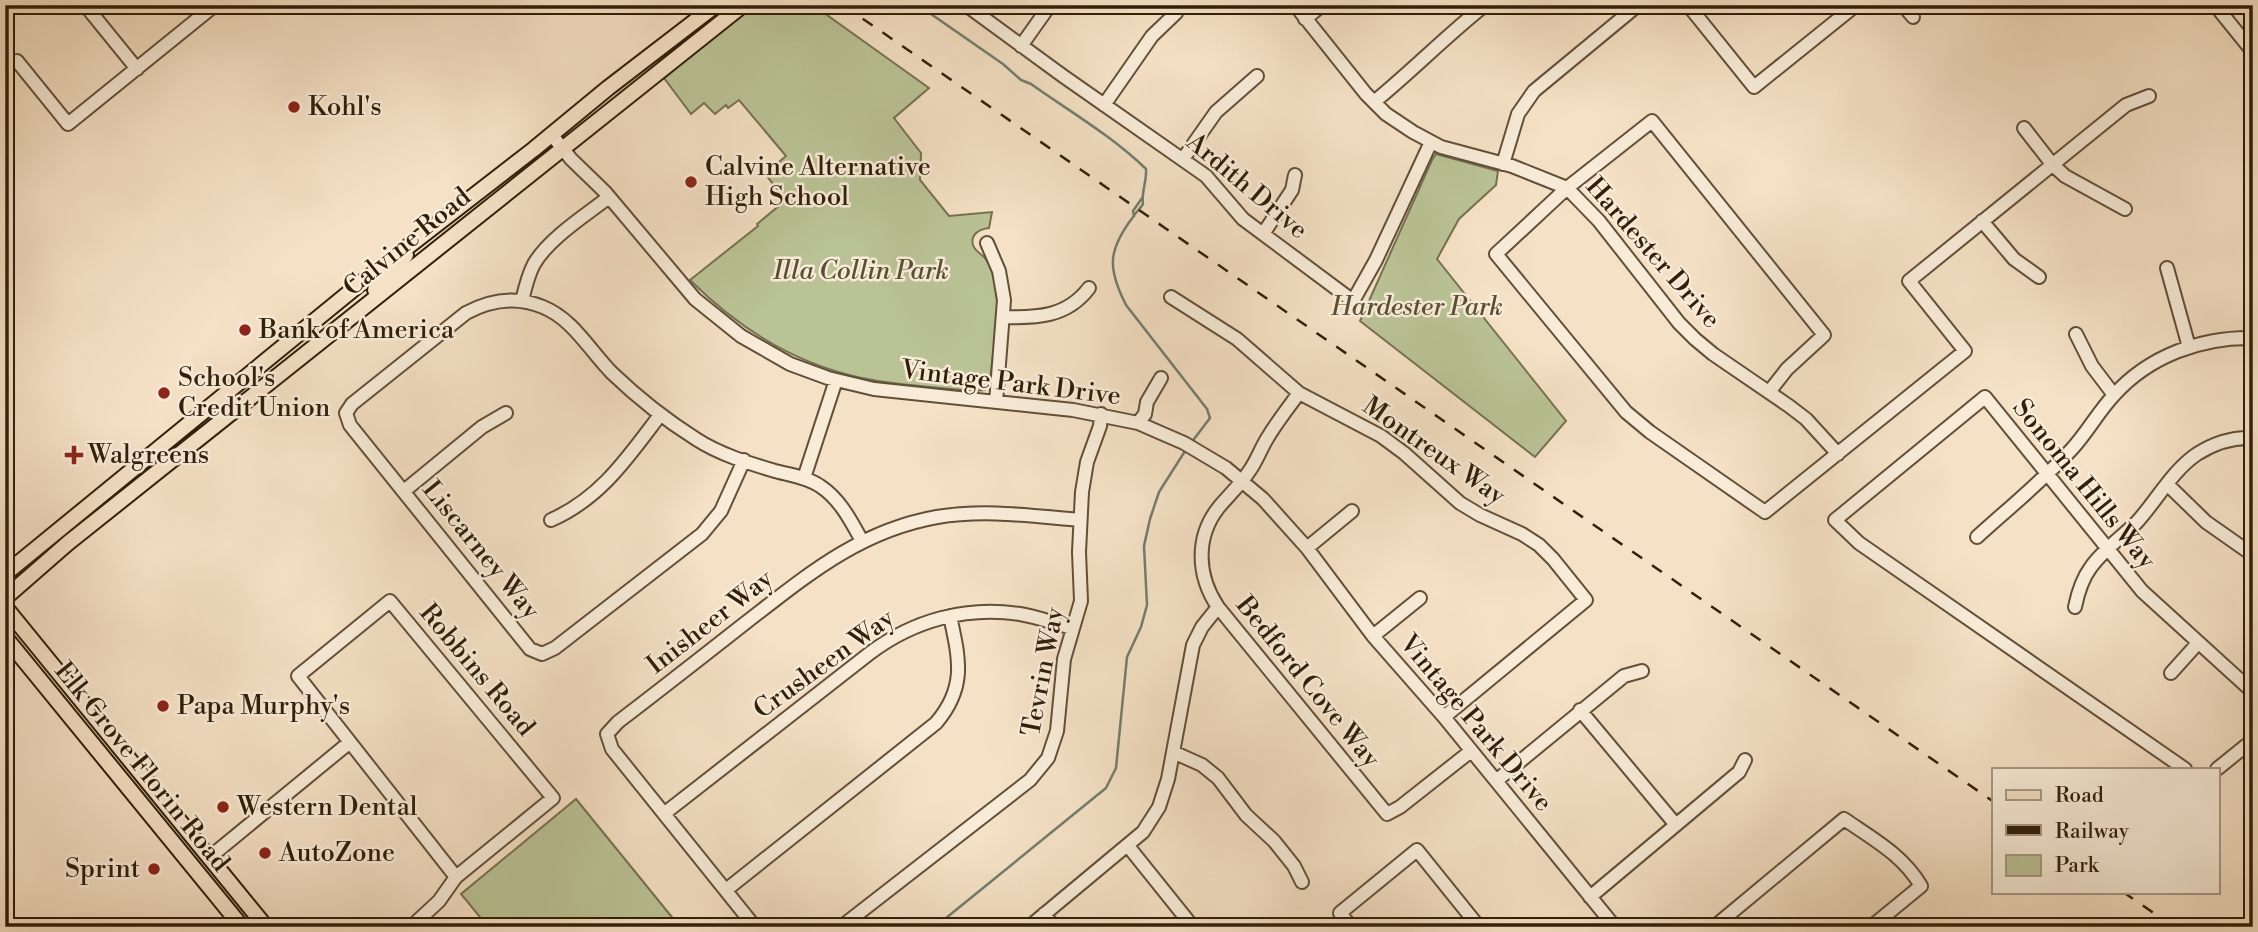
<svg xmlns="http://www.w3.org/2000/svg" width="2258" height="932" viewBox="0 0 2258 932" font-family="'Libre Bodoni',serif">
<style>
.green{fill:#bac396;stroke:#757150;stroke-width:2}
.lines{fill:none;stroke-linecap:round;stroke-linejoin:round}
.stream{stroke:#717e6f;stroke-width:2.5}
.minor-casing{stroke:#615038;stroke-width:16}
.major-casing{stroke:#301f09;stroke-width:18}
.minor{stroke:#f8ecd9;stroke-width:12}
.major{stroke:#f5e1c5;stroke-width:14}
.rail{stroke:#301f09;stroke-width:2.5;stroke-dasharray:12 12;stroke-linecap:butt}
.poi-dot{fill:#8f2418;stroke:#f8ecd9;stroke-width:2.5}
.labels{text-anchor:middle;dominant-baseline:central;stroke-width:5;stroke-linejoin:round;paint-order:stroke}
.poi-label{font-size:26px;fill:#301f09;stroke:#f8ecd9;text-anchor:start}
.street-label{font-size:26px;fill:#301f09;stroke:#f8ecd9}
.park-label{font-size:26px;font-style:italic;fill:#595033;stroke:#f8ecd9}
</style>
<rect width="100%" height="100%" fill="#f5e1c5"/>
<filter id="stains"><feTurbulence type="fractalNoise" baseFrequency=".00286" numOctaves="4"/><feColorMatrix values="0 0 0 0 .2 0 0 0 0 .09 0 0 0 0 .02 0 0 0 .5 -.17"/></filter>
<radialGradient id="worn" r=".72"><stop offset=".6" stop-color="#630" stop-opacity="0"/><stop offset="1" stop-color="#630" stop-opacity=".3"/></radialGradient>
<!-- green -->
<path class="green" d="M 753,5 L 813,5 L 929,88 L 894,118 L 921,153 L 920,180 L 949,216 L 992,212 L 989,228 C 980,229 970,234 973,245 C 975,251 980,253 984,257 C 989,262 992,270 994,277 C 1002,311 993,348 990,382 L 985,390 L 975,391 C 938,387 899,386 862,378 C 795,364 738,328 690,280 L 758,226 L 757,224 L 786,200 L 765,174 L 786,156 L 739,100 L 728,108 L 726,105 L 715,114 L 704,103 L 691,114 L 664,78 Z
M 1436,154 L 1498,171 L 1496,185 L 1459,219 L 1437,259 L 1566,421 L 1535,457 L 1360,321 L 1432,160 Z
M 576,799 L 680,927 L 488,927 L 461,894 Z"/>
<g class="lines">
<!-- stream -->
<path class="stream" d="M 918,5 L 1003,64 L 1021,80 L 1031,84 C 1069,111 1112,136 1146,169 C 1147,181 1141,193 1143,204 C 1140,209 1136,212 1133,217 C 1108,250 1107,268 1126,305 L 1207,409 L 1210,418 L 1191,443
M 1134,216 L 1133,211 L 1142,198
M 935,927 L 1106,788 L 1116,768 L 1127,657 L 1141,627 L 1147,605 L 1144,546 L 1150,519 L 1159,492 L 1187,448"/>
<!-- minor casing -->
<g class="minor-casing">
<path id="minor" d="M 85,5 L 137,69
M 966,5 L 1063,76 L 1206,176 L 1243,219 L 1353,301 L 1376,260 L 1431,142
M 1295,5 L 1366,94 L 1386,114 L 1413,132 L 1441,147 L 1512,166 L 1567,188 L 1599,221 L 1679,323 L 1695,339 L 1713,354 L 1789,406 L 1806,419 L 1838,454
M 1688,5 L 1754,87 L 1856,5
M 1903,5 L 1913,17
M 2215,5 L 2253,52
M 1305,19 L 1322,5
M 1021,46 L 1050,5
M 17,61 L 68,124 L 215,5
M 1374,102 C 1412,71 1446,36 1485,5
M 1104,105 L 1152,36 L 1176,13 L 1170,5
M 2024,128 L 2052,164 L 2065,176 L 2125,209
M 551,134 L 571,159 L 605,192 L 695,299 L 741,336 L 790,364 L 828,378 L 874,389 L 1073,410 L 1138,423 L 1184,443 L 1226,468 L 1263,499 L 1307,548 L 1373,636 L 1444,717 L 1615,927
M 1183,159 L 1216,112 L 1257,76
M 1503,164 L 1518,114 L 1534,91 L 1638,5
M 1982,221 L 2014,259 L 2039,277
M 1263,234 L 1292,190 L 1295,175
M 987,243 L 999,271 L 1004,300 L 996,402
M 2167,268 L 2189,347
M 1171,297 L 1237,339 L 1299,393 L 1381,436 L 1404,453 L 1460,503 L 1480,515 L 1522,534 L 1539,545 L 1553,559 L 1586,600 L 1444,717
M 522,301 C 525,288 528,275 534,264 C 549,238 586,215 609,197
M 1004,317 C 1037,318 1067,317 1089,288
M 2076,334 L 2092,366 L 2114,395
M 1769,392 L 1787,369 L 1824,335 L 1652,121 L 1567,188 L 1496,254 L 1626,412 L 1650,432 L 1765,512 L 1965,351 L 1909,281 L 2126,105 L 2149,96
M 1299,393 C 1288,408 1277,422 1268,437 C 1261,448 1257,460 1250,470 C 1241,484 1229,495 1219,507 C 1195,537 1197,576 1218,607 L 1387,814 L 1400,807 L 1471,751
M 1138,423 L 1145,414 L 1147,402 L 1161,378
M 744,460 L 721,511 L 702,534 L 555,648 L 542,654 L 530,649 L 350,425 L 346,413 L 352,404 L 466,313 C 490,300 517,296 543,307 C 573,319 590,351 612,373 C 638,398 666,420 696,439 C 719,454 748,463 775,471 C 790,475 807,477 820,486 C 840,499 851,521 862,541
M 804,478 L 836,380
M 2168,485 L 2206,522 L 2253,555
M 404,491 L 482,427 L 506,413
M 551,520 C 601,498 628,457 660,415
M 1977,537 C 2008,509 2042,481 2071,450 C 2087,433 2098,412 2114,395 C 2149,356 2201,337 2253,338
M 1307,548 L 1352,511
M 2075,607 C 2078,592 2082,579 2091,567 C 2103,550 2122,537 2137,522 C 2157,500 2172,471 2197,454 C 2214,443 2233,437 2253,438
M 1373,636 L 1420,598
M 2171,673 L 2198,643
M 1580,710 L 1676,825
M 1173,752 L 1202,765 L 1218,778 L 1246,815 L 1274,841 L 1294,866 L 1302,882
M 2185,769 L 1859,543 L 1835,520 L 1985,397 L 2142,591 L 2253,692
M 2217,769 L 2253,740
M 1496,781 L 1624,676 L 1642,671
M 665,813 L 870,653 C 914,620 966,606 1020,614 C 1038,617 1056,624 1073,628
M 1128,846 L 1193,927
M 210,857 L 350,742
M 726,890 L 936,723 C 967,687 959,658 950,616
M 1590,897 L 1739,772 L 1745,760
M 1044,914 L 1054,927
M 411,927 L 439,901 L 456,877 L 553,798 L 390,601 L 298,676 L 456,877
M 755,927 L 612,749 L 607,734 L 618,722 C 660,690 702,657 744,624 C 805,577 858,531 937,517 C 985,509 1032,516 1080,520
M 841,927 L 1030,780 L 1048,758 L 1057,731 L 1064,659 L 1081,601 L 1079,552 L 1082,492 L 1087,462 L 1100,426 L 1101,414
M 1029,927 L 1143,832 L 1159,807 L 1168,779 L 1193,645 L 1202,627 L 1218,607
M 1351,927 L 1340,913 L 1417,850 L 1479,927
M 1714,927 L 1844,819 C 1873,839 1903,855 1921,886 L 1871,927"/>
</g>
<!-- major casing -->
<g class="major-casing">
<path id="major" d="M 375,290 L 406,255
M 5,574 L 356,287 L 534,149 L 608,88 L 716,5
M 5,598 L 68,543 L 743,5
M 5,607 L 266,927
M 5,637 L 242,927"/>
</g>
<!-- minor -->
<use href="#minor" class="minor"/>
<!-- major -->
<use href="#major" class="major"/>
<!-- rail -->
<path class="rail" d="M 843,5 L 1994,802
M 2123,892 L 2174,927"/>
</g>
<!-- markers -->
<g class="poi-dot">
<circle cx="294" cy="107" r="7"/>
<circle cx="691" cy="182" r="7"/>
<circle cx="245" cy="330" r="7"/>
<circle cx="164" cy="393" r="7"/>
<path d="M70.5 444.5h7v7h7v7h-7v7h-7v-7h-7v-7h7z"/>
<circle cx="163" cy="706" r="7"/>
<circle cx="223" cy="807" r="7"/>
<circle cx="265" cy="853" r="7"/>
<circle cx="154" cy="869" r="7"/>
</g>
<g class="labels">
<!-- poi labels -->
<g class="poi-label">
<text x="308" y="107">Kohl's</text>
<text x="705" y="167">Calvine Alternative<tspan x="705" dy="30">High School</tspan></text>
<text x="259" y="330">Bank of America</text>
<text x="178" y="378">School's<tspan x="178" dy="30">Credit Union</tspan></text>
<text x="88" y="455">Walgreens</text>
<text x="177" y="706">Papa Murphy's</text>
<text x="237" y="807">Western Dental</text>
<text x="279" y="853">AutoZone</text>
<text x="140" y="869" text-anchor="end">Sprint</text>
</g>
<!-- street labels -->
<g class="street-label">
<text transform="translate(1247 186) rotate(40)">Ardith Drive</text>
<text transform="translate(407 242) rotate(-39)">Calvine Road</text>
<text transform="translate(1653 253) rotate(49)">Hardester Drive</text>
<text transform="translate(1011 383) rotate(7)">Vintage Park Drive</text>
<text transform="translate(1434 451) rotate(35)">Montreux Way</text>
<text transform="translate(2084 484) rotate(51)">Sonoma Hills Way</text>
<text transform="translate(481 550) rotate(51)">Liscarney Way</text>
<text transform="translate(710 622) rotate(-38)">Inisheer Way</text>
<text transform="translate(824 664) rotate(-36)">Crusheen Way</text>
<text transform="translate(477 670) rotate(50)">Robbins Road</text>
<text transform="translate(1043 672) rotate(-79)">Tevrin Way</text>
<text transform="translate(1308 682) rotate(51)">Bedford Cove Way</text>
<text transform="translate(1476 723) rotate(50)">Vintage Park Drive</text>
<text transform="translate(142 767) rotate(51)">Elk Grove Florin Road</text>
</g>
<!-- park labels -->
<g class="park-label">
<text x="861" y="271">Illa Collin Park</text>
<text x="1417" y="307">Hardester Park</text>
</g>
</g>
<!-- margin -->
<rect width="2258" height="932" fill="none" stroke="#f5e1c5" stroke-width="28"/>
<rect x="7" y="7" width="2244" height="918" fill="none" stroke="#301f09" stroke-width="3.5"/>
<rect x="14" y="14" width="2230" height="904" fill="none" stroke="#301f09" stroke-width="2"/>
<!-- legend -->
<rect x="1992" y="768" width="228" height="126" fill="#f8ecd9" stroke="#a89a86" stroke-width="2"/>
<rect x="2006" y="790" width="35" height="10" fill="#f5e1c5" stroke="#a89a86" stroke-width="2"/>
<text x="2055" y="802" font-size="21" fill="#301f09">Road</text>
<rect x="2006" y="825" width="35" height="10" fill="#301f09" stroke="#a89a86" stroke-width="2"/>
<text x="2055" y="838" font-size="21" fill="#301f09">Railway</text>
<rect x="2006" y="855" width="35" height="21" fill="#bac396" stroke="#a89a86" stroke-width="2"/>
<text x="2055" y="872" font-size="21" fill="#301f09">Park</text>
<rect width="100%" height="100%" filter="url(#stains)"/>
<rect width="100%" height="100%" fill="url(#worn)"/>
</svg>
